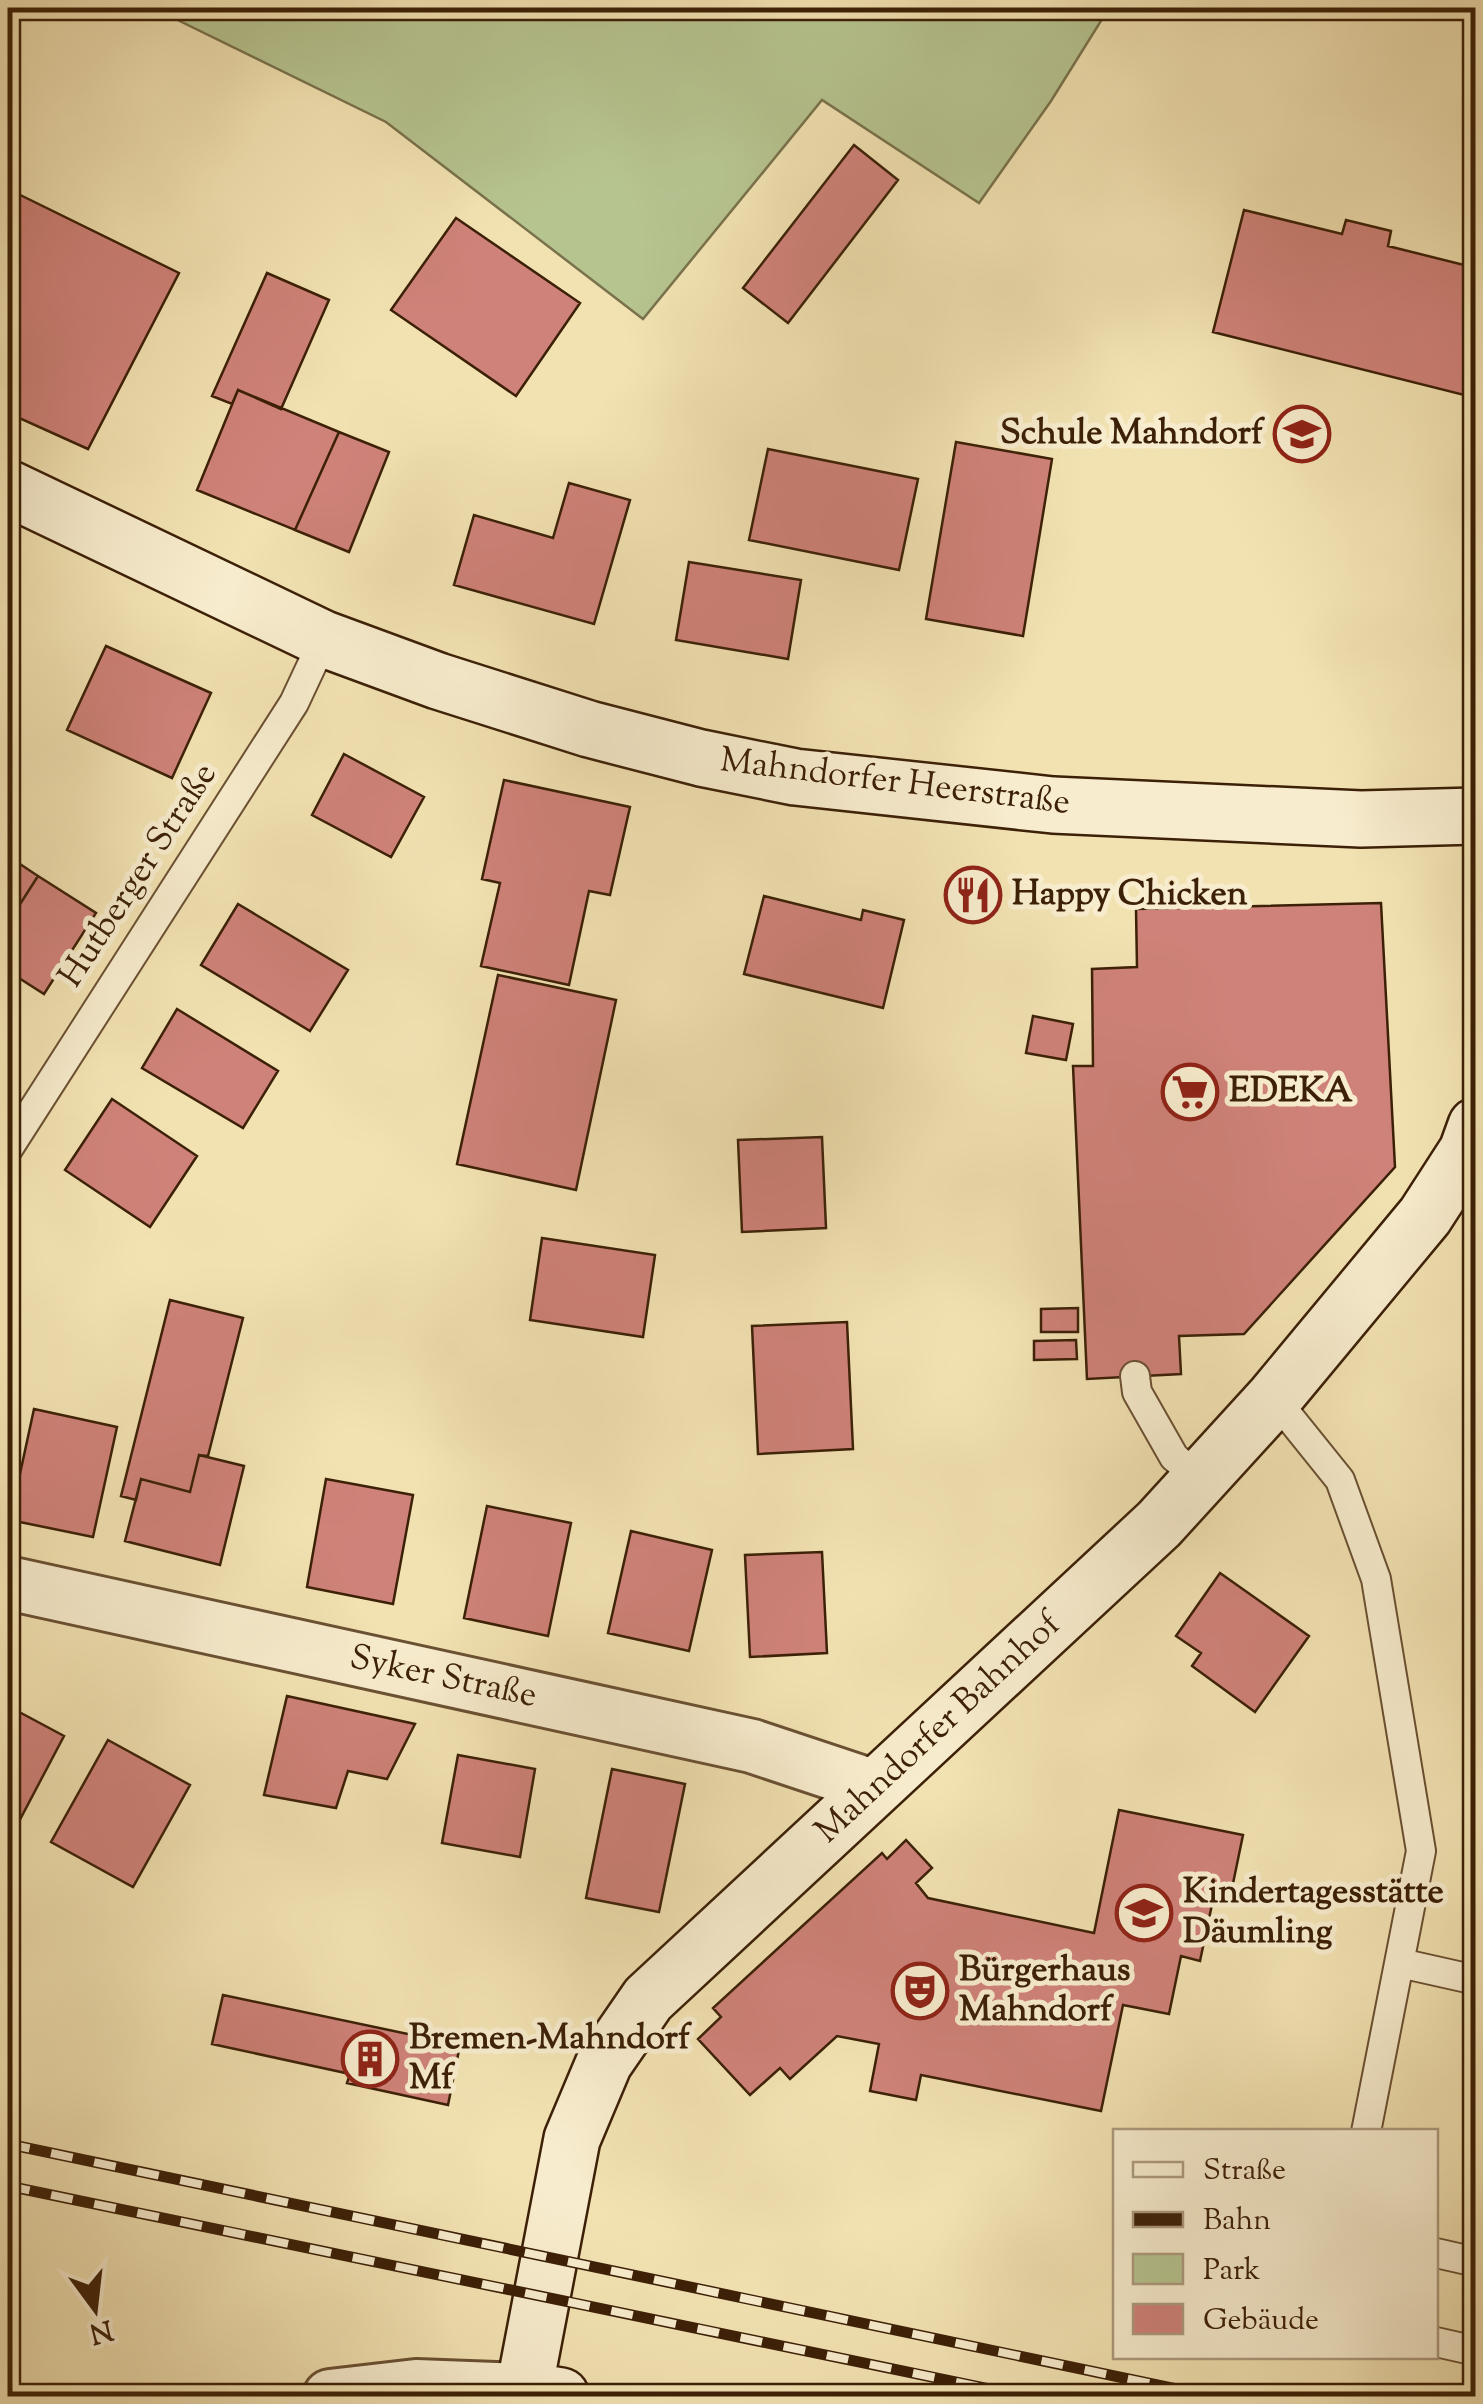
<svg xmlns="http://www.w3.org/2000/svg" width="1483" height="2404" viewBox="0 0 1483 2404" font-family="'Sorts Mill Goudy',serif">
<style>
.green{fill:#b6c490;stroke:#79724c;stroke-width:2.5}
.building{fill:#cf8279;stroke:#3c2007;stroke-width:2.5}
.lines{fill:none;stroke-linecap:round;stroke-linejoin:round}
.lane-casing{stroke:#6a5032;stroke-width:32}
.street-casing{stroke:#6a5032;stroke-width:58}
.secondary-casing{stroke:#3c2007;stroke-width:60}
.lane{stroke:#f7eccd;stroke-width:28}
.street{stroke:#f7eccd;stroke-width:52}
.secondary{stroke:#f7eccd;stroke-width:55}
.rail-casing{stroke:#3c2007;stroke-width:11}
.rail{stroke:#f7eccd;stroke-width:8;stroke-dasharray:22;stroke-linecap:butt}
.labels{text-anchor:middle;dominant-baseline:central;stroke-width:10;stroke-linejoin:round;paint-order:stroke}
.poi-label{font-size:35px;font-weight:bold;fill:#3c2007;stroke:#f7eccd;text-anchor:start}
.street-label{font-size:35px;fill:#3c2007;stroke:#f7eccd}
</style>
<rect width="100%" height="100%" fill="#f2e2b2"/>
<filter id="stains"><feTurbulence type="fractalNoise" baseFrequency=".002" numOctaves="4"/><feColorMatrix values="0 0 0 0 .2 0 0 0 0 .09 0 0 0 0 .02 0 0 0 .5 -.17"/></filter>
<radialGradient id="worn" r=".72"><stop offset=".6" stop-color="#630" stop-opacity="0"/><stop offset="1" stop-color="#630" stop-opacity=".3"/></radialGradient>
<!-- green -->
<path class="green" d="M 153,8 L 1109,8 L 1051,101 L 979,203 L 822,100 L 643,319 L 386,122 Z"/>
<!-- building -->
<path class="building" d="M 854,145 L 898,180 L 788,323 L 743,288 Z
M 8,189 L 179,273 L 88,449 L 8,413 Z
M 1244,210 L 1342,234 L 1346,220 L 1391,231 L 1388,246 L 1476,268 L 1476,398 L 1213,332 Z
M 456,218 L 580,303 L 516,396 L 391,310 Z
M 267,273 L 329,300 L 281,409 L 238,390 L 232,404 L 212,396 Z
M 238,390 L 339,432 L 295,530 L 197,490 Z
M 339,432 L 389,452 L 349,552 L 295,530 Z
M 956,442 L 1052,459 L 1023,636 L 926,619 Z
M 768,449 L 918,479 L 899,570 L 749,540 Z
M 569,483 L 630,500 L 594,624 L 454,585 L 474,515 L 553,538 Z
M 689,562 L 801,580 L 788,659 L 676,640 Z
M 106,646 L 211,693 L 172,778 L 67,730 Z
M 344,754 L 424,797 L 391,857 L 312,815 Z
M 504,780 L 630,807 L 610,895 L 589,891 L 569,985 L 481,966 L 500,883 L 482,879 Z
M 8,856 L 38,876 L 8,923 Z
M 38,876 L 96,913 L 44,994 L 8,971 L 8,923 Z
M 764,896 L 861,920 L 863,910 L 904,920 L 883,1008 L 744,974 Z
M 1381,903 L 1395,1167 L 1244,1334 L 1179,1336 L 1181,1374 L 1087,1379 L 1073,1066 L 1093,1066 L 1092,969 L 1137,967 L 1136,909 Z
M 238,904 L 348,970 L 310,1031 L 201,965 Z
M 498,975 L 616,1000 L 576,1190 L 457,1164 Z
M 177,1009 L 278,1071 L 243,1128 L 142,1068 Z
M 1033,1016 L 1073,1024 L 1066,1060 L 1026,1053 Z
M 112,1099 L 197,1156 L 150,1227 L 65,1170 Z
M 822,1137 L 826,1228 L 742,1232 L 738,1140 Z
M 542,1238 L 655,1255 L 643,1337 L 530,1320 Z
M 170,1300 L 243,1318 L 208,1456 L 199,1455 L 190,1492 L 141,1479 L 136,1500 L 121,1496 Z
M 1078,1308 L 1078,1332 L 1041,1332 L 1041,1309 Z
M 847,1322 L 853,1449 L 758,1454 L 752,1326 Z
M 1076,1340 L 1077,1359 L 1034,1360 L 1034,1341 Z
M 34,1409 L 117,1427 L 93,1537 L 10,1520 Z
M 199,1455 L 244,1466 L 220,1565 L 125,1541 L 141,1479 L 190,1492 Z
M 326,1479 L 413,1495 L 393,1604 L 307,1587 Z
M 487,1506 L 571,1523 L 548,1636 L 464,1618 Z
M 631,1531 L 712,1550 L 689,1651 L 608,1633 Z
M 822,1552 L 827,1653 L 750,1657 L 745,1555 Z
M 1220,1573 L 1309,1636 L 1255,1712 L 1192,1666 L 1201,1653 L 1176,1636 Z
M 287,1696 L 415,1724 L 387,1779 L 348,1771 L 336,1808 L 264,1795 Z
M 8,1706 L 64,1736 L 15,1829 L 8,1825 Z
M 108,1740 L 190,1785 L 133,1887 L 51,1842 Z
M 458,1755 L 535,1769 L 520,1857 L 442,1843 Z
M 612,1769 L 685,1784 L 659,1912 L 586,1898 Z
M 1119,1810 L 1243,1835 L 1230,1898 L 1214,1895 L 1200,1961 L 1181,1956 L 1169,2014 L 1123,2005 L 1101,2111 L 921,2075 L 916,2100 L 870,2091 L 879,2044 L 837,2036 L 790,2079 L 780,2068 L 750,2095 L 698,2039 L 721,2017 L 713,2008 L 882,1853 L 887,1859 L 906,1840 L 932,1868 L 916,1883 L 928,1898 L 1094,1933 Z
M 223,1995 L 460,2045 L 448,2105 L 347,2083 L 350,2074 L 212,2044 Z"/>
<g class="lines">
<!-- lane casing -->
<g class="lane-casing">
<path id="lane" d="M 8,1149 L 294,703 L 324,639
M 1135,1376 L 1137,1392 L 1174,1457 L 1200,1479
M 1274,1398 L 1340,1480 L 1376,1579 L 1421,1851 L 1366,2132
M 1400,1963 L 1476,1980
M 1436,2253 L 1476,2262
M 1436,2342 L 1476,2351"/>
</g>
<!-- street casing -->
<g class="street-casing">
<path id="street" d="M 8,1583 L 752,1746 L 875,1787
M 330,2396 L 416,2386 L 524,2390"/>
</g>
<!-- secondary casing -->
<g class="secondary-casing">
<path id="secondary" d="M 8,488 L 324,639 L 438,681 L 589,729 L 701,758 L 795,777 L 1053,805 L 1361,819 L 1476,816
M 561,2396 L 524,2390 L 572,2139 L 604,2063 L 648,1999 L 1159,1524 L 1274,1398 L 1425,1216 L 1467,1151 L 1476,1126"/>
</g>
<!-- lane -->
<use href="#lane" class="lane"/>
<!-- street -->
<use href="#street" class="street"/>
<!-- secondary -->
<use href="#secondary" class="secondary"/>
<!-- rail casing -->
<g class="rail-casing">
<path id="rail" d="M 8,2144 L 1210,2396
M 8,2186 L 1024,2396"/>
</g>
<!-- rail -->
<use href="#rail" class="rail"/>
</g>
<!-- icons -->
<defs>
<g id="school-ring" transform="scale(2.875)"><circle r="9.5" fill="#f7eccd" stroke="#8f2418" stroke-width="1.5"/><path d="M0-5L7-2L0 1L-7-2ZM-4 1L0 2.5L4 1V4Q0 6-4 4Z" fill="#8f2418"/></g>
<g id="restaurant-ring" transform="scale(2.875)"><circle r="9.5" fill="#f7eccd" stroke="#8f2418" stroke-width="1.5"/><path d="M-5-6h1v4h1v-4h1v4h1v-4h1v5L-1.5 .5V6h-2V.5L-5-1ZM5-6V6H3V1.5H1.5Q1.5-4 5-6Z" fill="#8f2418"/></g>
<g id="supermarket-ring" transform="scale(2.875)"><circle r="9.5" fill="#f7eccd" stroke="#8f2418" stroke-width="1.5"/><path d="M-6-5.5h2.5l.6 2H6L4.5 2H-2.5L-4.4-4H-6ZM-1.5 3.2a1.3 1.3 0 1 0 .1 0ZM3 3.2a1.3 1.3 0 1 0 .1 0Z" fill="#8f2418"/></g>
<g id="theatre-ring" transform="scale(2.875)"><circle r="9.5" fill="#f7eccd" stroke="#8f2418" stroke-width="1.5"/><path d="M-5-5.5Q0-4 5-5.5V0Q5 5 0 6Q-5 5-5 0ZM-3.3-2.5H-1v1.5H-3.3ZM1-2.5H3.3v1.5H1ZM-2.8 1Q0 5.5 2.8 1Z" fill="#8f2418"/></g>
<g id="building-ring" transform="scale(2.875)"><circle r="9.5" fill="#f7eccd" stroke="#8f2418" stroke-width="1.5"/><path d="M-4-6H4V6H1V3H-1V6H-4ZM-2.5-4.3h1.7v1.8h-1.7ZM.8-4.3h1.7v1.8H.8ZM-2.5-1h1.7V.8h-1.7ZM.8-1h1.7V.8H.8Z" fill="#8f2418"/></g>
</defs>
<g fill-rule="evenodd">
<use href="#school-ring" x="1302" y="434"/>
<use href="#restaurant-ring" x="973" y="895"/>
<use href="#supermarket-ring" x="1190" y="1092"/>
<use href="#school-ring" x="1144" y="1913"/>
<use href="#theatre-ring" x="920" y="1991"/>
<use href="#building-ring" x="370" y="2059"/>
</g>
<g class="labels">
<!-- poi labels -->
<g class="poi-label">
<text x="1263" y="434" text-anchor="end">Schule Mahndorf</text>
<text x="1012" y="895">Happy Chicken</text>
<text x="1229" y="1092">EDEKA</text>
<text x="1183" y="1893">Kindertagesstätte<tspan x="1183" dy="40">Däumling</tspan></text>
<text x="959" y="1971">Bürgerhaus<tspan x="959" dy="40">Mahndorf</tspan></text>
<text x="409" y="2039">Bremen-Mahndorf<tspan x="409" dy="40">Mf</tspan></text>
</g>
<!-- street labels -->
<g class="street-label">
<text transform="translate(895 783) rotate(7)">Mahndorfer Heerstraße</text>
<text transform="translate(139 876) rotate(-57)">Hutberger Straße</text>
<text transform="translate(443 1678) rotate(12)">Syker Straße</text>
<text transform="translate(939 1729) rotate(-43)">Mahndorfer Bahnhof</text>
</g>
</g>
<!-- margin -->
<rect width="1483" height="2404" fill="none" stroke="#f2e2b2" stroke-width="40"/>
<rect x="10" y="10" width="1463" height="2384" fill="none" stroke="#3c2007" stroke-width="5"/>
<rect x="20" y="20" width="1443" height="2364" fill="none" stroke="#3c2007" stroke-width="2.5"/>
<!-- legend -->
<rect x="1113" y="2129" width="325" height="230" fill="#f7eccd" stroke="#ac9a7e" stroke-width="2.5"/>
<rect x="1133" y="2162" width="50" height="15" fill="#f7eccd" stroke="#ac9a7e" stroke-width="2.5"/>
<text x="1203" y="2179" font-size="30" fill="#3c2007">Straße</text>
<rect x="1133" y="2212" width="50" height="15" fill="#3c2007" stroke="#ac9a7e" stroke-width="2.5"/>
<text x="1203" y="2229" font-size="30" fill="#3c2007">Bahn</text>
<rect x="1133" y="2254" width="50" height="30" fill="#b6c490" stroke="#ac9a7e" stroke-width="2.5"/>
<text x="1203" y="2279" font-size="30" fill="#3c2007">Park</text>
<rect x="1133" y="2304" width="50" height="30" fill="#cf8279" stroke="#ac9a7e" stroke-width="2.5"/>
<text x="1203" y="2329" font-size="30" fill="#3c2007">Gebäude</text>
<!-- north arrow -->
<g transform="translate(95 2309) rotate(165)" stroke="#f7eccd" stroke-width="8" paint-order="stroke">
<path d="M0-8L18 38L0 25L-18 38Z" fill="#3c2007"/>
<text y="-15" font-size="28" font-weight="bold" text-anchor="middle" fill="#3c2007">N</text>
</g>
<rect width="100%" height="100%" filter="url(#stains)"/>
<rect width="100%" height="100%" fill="url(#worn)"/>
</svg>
